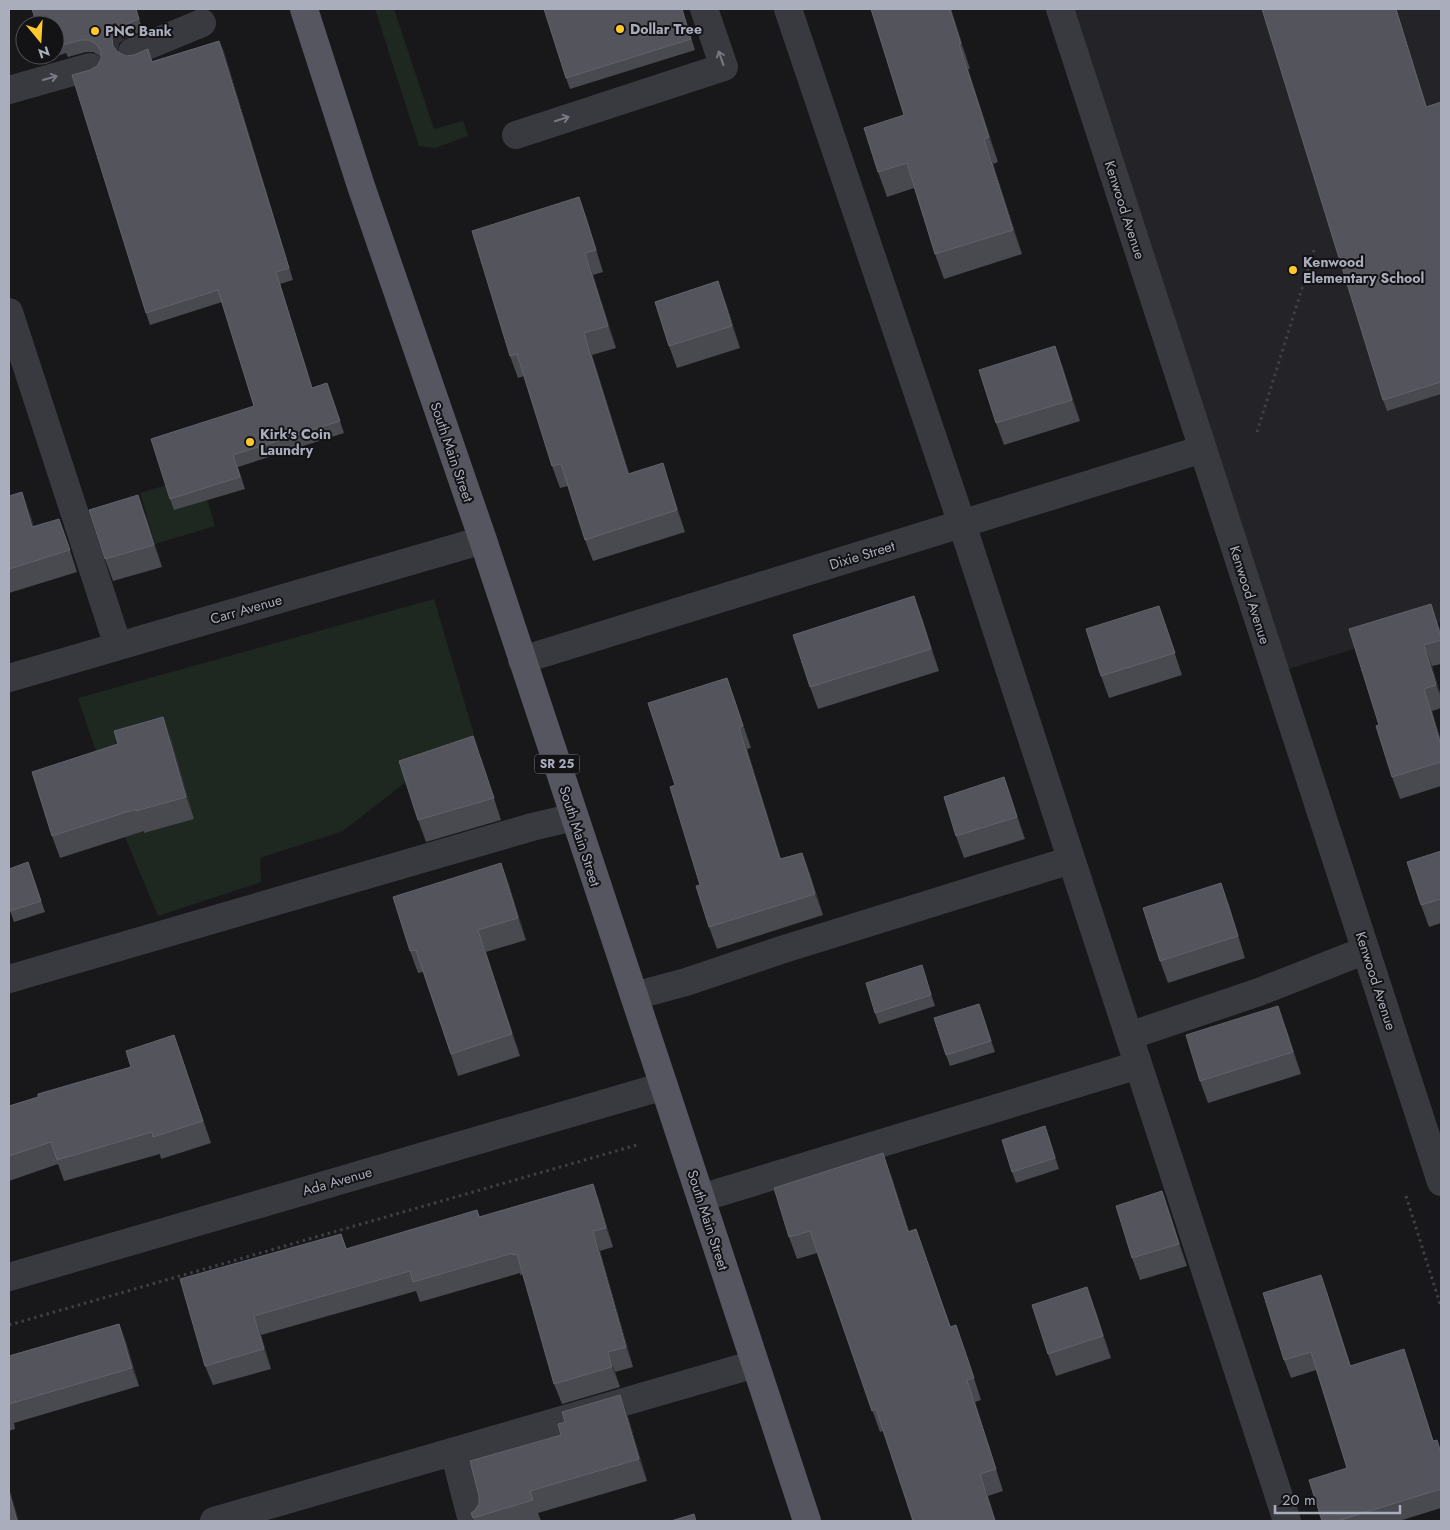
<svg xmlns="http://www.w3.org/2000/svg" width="1450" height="1530" viewBox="0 0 1450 1530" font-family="Jost,sans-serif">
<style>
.built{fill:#242428}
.green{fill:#1e2720}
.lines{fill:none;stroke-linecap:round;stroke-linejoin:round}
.path{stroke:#3f4047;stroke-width:3;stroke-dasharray:2.5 4;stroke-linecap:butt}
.minor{stroke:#393940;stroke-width:28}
.major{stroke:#555660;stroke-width:28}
.wall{fill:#494950}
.shaded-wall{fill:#313136}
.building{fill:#54545c;stroke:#61626b}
.oneway{stroke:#777984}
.poi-dot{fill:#ffc92c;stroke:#131316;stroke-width:2}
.labels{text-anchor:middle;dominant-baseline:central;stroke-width:4;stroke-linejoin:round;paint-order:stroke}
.shield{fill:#131316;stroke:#7c7f8a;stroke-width:1}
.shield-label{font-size:12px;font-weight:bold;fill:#a9adbc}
.poi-label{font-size:14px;font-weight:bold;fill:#a9adbc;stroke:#131316;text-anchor:start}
.street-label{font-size:14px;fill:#a9adbc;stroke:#131316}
</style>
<rect width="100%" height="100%" fill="#18181b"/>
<!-- built -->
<path class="built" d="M 1060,9 L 1441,9 L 1441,622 L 1276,673 Z"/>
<!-- green -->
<path class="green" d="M 375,9 L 394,9 L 434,129 L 463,121 L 468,136 L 435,148 L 419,146 Z
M 200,475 L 215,526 L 155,544 L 140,493 Z
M 434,599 L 481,758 L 406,782 L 343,831 L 260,858 L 261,882 L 158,916 L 125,837 L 78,698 Z"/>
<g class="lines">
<!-- path -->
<path class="path" d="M 1257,432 L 1314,250
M 1406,1196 L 1441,1307
M 9,1325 L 637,1145"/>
<!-- minor -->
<path class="minor" d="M 788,9 L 962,524 L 1287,1521
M 1060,9 L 1441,1182
M 132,52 L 202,23
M 9,90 L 90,67
M 516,135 L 724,67 L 704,9
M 9,312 L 118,646
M 522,660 L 1203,449
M 9,678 L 483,540
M 9,979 L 532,827 L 574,817
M 634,996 L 686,982 L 781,950 L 1071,860
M 1129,1036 L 1259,992 L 1366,950
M 701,1198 L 1138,1065
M 9,1277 L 664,1086
M 454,1451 L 472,1521
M 214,1521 L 755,1364"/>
<!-- major -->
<path class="major" d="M 304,9 L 361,186 L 483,540 L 664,1086 L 807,1521"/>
</g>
<!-- wall -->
<path class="wall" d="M 136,9 L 143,31 L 126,38 L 119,43 L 117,51 L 118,52 L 126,56 L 152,61 L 219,41 L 224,52 L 293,280 L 280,284 L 312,388 L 327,383 L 344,433 L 238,467 L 245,489 L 174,510 L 170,499 L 254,406 L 222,302 L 150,325 L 146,313 L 90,70 L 97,66 L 101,59 L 100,56 L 93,52 L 86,52 L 68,57 L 66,53 L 48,59 L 46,55 L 55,55 L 55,25 Z
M 682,9 L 695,50 L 570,89 L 566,78 Z
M 871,9 L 951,9 L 970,69 L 968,69 L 998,162 L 993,164 L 1022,254 L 944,279 L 935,254 L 914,188 L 887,197 L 878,172 L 904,115 Z
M 1396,9 L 1427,107 L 1441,102 L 1441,394 L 1387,411 L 1383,400 Z
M 579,197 L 587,219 L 603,272 L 593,275 L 616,348 L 592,355 L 629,473 L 670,485 L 685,532 L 593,561 L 585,540 L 568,486 L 560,488 L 552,466 L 524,376 L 518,378 L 510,356 Z
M 726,303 L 740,348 L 677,368 L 669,346 Z
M 1055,346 L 1063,368 L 1080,421 L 1004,445 L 996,423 Z
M 9,496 L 30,514 L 34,527 L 67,541 L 77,572 L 9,593 Z
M 146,517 L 162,567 L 113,581 L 105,559 Z
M 1431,604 L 1441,633 L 1441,664 L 1432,666 L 1441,697 L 1441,708 L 1432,711 L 1441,741 L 1441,786 L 1400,799 L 1392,777 L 1379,725 Z
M 1159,606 L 1182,675 L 1109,698 L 1101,676 Z
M 922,618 L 939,671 L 818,709 L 810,687 Z
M 727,678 L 735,700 L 751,748 L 747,749 L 781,859 L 802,853 L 810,874 L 823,915 L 717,949 L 709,927 L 700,885 L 675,785 Z
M 171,739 L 194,819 L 144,833 L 144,831 L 60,858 L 52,836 Z
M 481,758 L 501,820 L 426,842 L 418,820 Z
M 1004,777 L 1025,839 L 964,858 L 956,836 Z
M 1441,851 L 1441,923 L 1429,927 L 1421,905 Z
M 28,862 L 45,912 L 14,922 L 9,908 Z
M 501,863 L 509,885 L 526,940 L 486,952 L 520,1056 L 458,1076 L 423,972 L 418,973 L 410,951 Z
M 1221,883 L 1229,905 L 1245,958 L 1168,983 L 1160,961 Z
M 922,965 L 935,1006 L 879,1024 L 875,1013 Z
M 983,1015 L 995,1052 L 950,1066 L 946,1055 Z
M 1286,1028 L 1301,1074 L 1208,1103 L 1200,1081 Z
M 174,1035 L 211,1143 L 161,1159 L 160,1154 L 64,1181 L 58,1164 L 9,1181 L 9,1106 L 38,1097 L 131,1067 Z
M 1049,1137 L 1059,1169 L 1016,1183 L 1012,1172 Z
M 891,1175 L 909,1231 L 916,1229 L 951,1327 L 964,1347 L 981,1400 L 975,1402 L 1003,1491 L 988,1496 L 883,1431 L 880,1432 L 817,1253 L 797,1259 L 789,1237 Z
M 593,1184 L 600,1204 L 613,1247 L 600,1251 L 633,1367 L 615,1372 L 620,1387 L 562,1404 L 554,1384 L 523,1274 L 520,1275 L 520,1273 L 420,1302 L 416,1291 L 261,1335 L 271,1369 L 213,1385 L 205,1366 L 180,1279 L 341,1234 L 347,1249 L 477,1210 L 480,1217 Z
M 1162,1191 L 1187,1266 L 1140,1280 L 1132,1258 Z
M 1327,1292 L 1351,1366 L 1410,1367 L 1433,1441 L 1441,1451 L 1441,1508 L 1399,1521 L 1322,1521 L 1347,1468 L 1316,1370 L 1291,1378 L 1284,1360 Z
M 1095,1309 L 1111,1358 L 1056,1376 L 1048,1354 Z
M 119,1324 L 126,1342 L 139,1386 L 14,1423 L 15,1429 L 9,1431 L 9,1356 Z
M 620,1395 L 628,1417 L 647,1481 L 538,1513 L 541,1521 L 474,1521 L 471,1513 L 475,1510 L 561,1435 L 565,1422 Z"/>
<!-- shaded-wall -->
<path class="shaded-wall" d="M 950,9 L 951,9 L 970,69 L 961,44 Z
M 122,26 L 126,38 L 119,43 L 117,49 L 117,58 L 113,46 L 112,38 L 115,31 Z
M 219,41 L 224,52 L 293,280 L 289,268 Z
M 959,44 L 968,69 L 998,162 L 989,137 Z
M 984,139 L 993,164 L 1022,254 L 1013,230 Z
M 579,197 L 587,219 L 603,272 L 596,250 Z
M 585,253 L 593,275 L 616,348 L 608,326 Z
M 276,272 L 280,284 L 316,400 L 312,388 Z
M 718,281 L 726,303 L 740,348 L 732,326 Z
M 584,333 L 592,355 L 636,495 L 628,474 Z
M 1055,346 L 1063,368 L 1080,421 L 1072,400 Z
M 663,463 L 670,485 L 685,532 L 677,510 Z
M 22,492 L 30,514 L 40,549 L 32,527 Z
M 138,495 L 146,517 L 162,567 L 154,545 Z
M 914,596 L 922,618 L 939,671 L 931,649 Z
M 1431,604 L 1441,633 L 1441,637 Z
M 1424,645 L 1432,666 L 1441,698 L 1436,685 Z
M 727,678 L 735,700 L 751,748 L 743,726 Z
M 1424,689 L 1441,741 L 1441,745 Z
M 163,717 L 171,739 L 194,819 L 186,797 Z
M 739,727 L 747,749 L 788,881 L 780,859 Z
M 1004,777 L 1012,799 L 1025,839 L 1017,817 Z
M 802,853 L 810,874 L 823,915 L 815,894 Z
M 501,863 L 509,885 L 526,940 L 518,918 Z
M 1221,883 L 1229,905 L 1245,958 L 1238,936 Z
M 478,930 L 486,952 L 520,1056 L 512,1034 Z
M 922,965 L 926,976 L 935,1006 L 931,995 Z
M 979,1004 L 983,1015 L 995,1052 L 991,1041 Z
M 1278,1006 L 1286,1028 L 1301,1074 L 1293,1052 Z
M 174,1035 L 182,1057 L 211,1143 L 203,1121 Z
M 1045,1126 L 1049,1137 L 1059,1169 L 1055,1158 Z
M 883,1153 L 891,1175 L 916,1254 L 908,1232 Z
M 593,1184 L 600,1204 L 613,1247 L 606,1228 Z
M 1162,1191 L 1170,1213 L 1187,1266 L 1179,1244 Z
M 593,1231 L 600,1251 L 633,1367 L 626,1347 Z
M 1321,1275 L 1327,1292 L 1356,1384 L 1350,1366 Z
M 1087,1287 L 1095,1309 L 1111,1358 L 1103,1336 Z
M 254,1316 L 261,1335 L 271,1369 L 264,1349 Z
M 119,1324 L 126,1342 L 139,1386 L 132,1368 Z
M 1404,1349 L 1410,1367 L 1439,1459 L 1433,1441 Z
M 608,1352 L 615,1372 L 620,1387 L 612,1367 Z
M 967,1380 L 975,1402 L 1003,1491 L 996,1469 Z
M 620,1395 L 628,1417 L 647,1481 L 639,1459 Z
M 980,1474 L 988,1496 L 996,1521 L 995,1521 Z
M 9,1487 L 19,1521 L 17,1521 L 9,1492 Z"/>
<!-- building -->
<path class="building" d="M 32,9 L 136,9 L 139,19 L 122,26 L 115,31 L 112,38 L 113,46 L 118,52 L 126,56 L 134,55 L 148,49 L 152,62 L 219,41 L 289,268 L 276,272 L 312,388 L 327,383 L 340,421 L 233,455 L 240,477 L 170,499 L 151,439 L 254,406 L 218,290 L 146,313 L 72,75 L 90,70 L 97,66 L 101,59 L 101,51 L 96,44 L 89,40 L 81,40 L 63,45 L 62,41 L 55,43 L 55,25 L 37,25 Z
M 544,9 L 682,9 L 691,39 L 566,78 Z
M 871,9 L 950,9 L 961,44 L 959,44 L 989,137 L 984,139 L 1013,230 L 935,254 L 907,163 L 878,172 L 864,128 L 904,115 Z
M 1262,9 L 1396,9 L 1426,107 L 1441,102 L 1441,382 L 1383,400 Z
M 579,197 L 596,250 L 585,253 L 608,326 L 584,333 L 628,474 L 663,463 L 677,510 L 585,540 L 561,464 L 552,466 L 517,354 L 510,356 L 472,231 Z
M 718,281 L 732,326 L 669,346 L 655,302 Z
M 1055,346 L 1072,400 L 996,423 L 979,370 Z
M 22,492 L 32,527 L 59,519 L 70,550 L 9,569 L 9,496 Z
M 138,495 L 154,545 L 105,559 L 89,510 Z
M 914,596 L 931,649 L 810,687 L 793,635 Z
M 1431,604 L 1441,637 L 1441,640 L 1424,645 L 1436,685 L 1424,689 L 1441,745 L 1441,762 L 1392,777 L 1376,726 L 1379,725 L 1349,629 Z
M 1159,606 L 1175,653 L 1101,676 L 1086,629 Z
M 727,678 L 743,726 L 739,727 L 780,859 L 802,853 L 815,894 L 709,927 L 696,886 L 700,885 L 670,787 L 675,785 L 648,703 Z
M 163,717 L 186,797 L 136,811 L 136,809 L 52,836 L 32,772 L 118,744 L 114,731 Z
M 473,736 L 494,798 L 418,820 L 399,761 Z
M 1004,777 L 1017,817 L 956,836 L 944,797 Z
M 1441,851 L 1441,899 L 1421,905 L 1407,862 Z
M 28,862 L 41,901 L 10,911 L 9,908 L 9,869 Z
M 501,863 L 518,918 L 478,930 L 512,1034 L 451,1054 L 416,950 L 410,951 L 393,897 Z
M 1221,883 L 1238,936 L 1160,961 L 1143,908 Z
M 922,965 L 931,995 L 875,1013 L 866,983 Z
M 979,1004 L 991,1041 L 946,1055 L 934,1018 Z
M 1278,1006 L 1293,1052 L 1200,1081 L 1186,1035 Z
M 174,1035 L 203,1121 L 153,1137 L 152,1132 L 57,1160 L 51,1142 L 9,1156 L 9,1106 L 38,1097 L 38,1094 L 131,1067 L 126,1051 Z
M 1045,1126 L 1055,1158 L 1012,1172 L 1002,1140 Z
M 883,1153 L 908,1232 L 916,1229 L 950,1327 L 956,1325 L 974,1378 L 967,1380 L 996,1469 L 980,1474 L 995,1521 L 913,1521 L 876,1409 L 872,1411 L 810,1231 L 789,1237 L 774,1188 Z
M 593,1184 L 606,1228 L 593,1231 L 626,1347 L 608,1352 L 612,1367 L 554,1384 L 517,1254 L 513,1255 L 513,1253 L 413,1282 L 410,1271 L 254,1316 L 264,1349 L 205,1366 L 180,1279 L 341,1234 L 346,1249 L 477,1210 L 479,1217 Z
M 1162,1191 L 1179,1244 L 1132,1258 L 1116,1206 Z
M 1321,1275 L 1350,1366 L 1404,1349 L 1433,1441 L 1437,1440 L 1441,1453 L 1441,1489 L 1337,1521 L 1322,1521 L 1309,1480 L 1347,1468 L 1311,1352 L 1284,1360 L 1263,1293 Z
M 1087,1287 L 1103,1336 L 1048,1354 L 1032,1305 Z
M 119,1324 L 132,1368 L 9,1404 L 9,1356 Z
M 620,1395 L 639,1459 L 530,1491 L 533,1500 L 473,1518 L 471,1513 L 475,1510 L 479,1504 L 479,1496 L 470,1461 L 561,1435 L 558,1424 L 565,1422 L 562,1412 Z
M 9,1492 L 17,1521 L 9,1521 Z
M 694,1514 L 696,1521 L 671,1521 Z"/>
<!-- one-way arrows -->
<defs><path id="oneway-shaft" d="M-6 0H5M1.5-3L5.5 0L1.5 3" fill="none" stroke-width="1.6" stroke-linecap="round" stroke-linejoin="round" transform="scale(1.25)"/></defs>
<g class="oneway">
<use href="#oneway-shaft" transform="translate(721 58) rotate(-109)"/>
<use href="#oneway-shaft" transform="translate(50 78) rotate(-16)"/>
<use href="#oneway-shaft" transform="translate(562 119) rotate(-18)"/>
</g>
<!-- markers -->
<g class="poi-dot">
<circle cx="620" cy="29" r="5"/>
<circle cx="95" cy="31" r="5"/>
<circle cx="1293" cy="270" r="5"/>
<circle cx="250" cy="442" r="5"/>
</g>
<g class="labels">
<!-- shield labels -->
<rect class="shield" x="534.5" y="754.5" width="45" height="19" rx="4"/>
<g class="shield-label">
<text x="557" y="764">SR 25</text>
</g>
<!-- poi labels -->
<g class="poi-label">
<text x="630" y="29">Dollar Tree</text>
<text x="105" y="31">PNC Bank</text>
<text x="1303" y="262">Kenwood<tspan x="1303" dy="16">Elementary School</tspan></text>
<text x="260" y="434">Kirk's Coin<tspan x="260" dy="16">Laundry</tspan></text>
</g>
<!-- street labels -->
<g class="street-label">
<text transform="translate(1125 210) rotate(72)">Kenwood Avenue</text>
<text transform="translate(452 452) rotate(71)">South Main Street</text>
<text transform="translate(862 555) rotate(-17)">Dixie Street</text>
<text transform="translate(1250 595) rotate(72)">Kenwood Avenue</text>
<text transform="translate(246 609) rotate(-16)">Carr Avenue</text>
<text transform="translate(580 836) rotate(72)">South Main Street</text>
<text transform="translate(1376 981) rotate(72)">Kenwood Avenue</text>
<text transform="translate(337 1181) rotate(-16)">Ada Avenue</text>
<text transform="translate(708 1220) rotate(72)">South Main Street</text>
</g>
</g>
<!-- border -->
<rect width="1450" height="1530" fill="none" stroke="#a9adbc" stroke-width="20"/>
<!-- north arrow -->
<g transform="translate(40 40) rotate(162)"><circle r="24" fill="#131316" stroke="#4f5158"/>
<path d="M0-4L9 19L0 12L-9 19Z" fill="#ffc92c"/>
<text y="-8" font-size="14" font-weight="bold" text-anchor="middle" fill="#a9adbc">N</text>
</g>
<!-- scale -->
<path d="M1275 1505v8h125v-8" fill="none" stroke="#a9adbc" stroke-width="2.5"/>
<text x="1282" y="1505" font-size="15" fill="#a9adbc" stroke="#131316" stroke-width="4" paint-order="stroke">20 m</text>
</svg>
